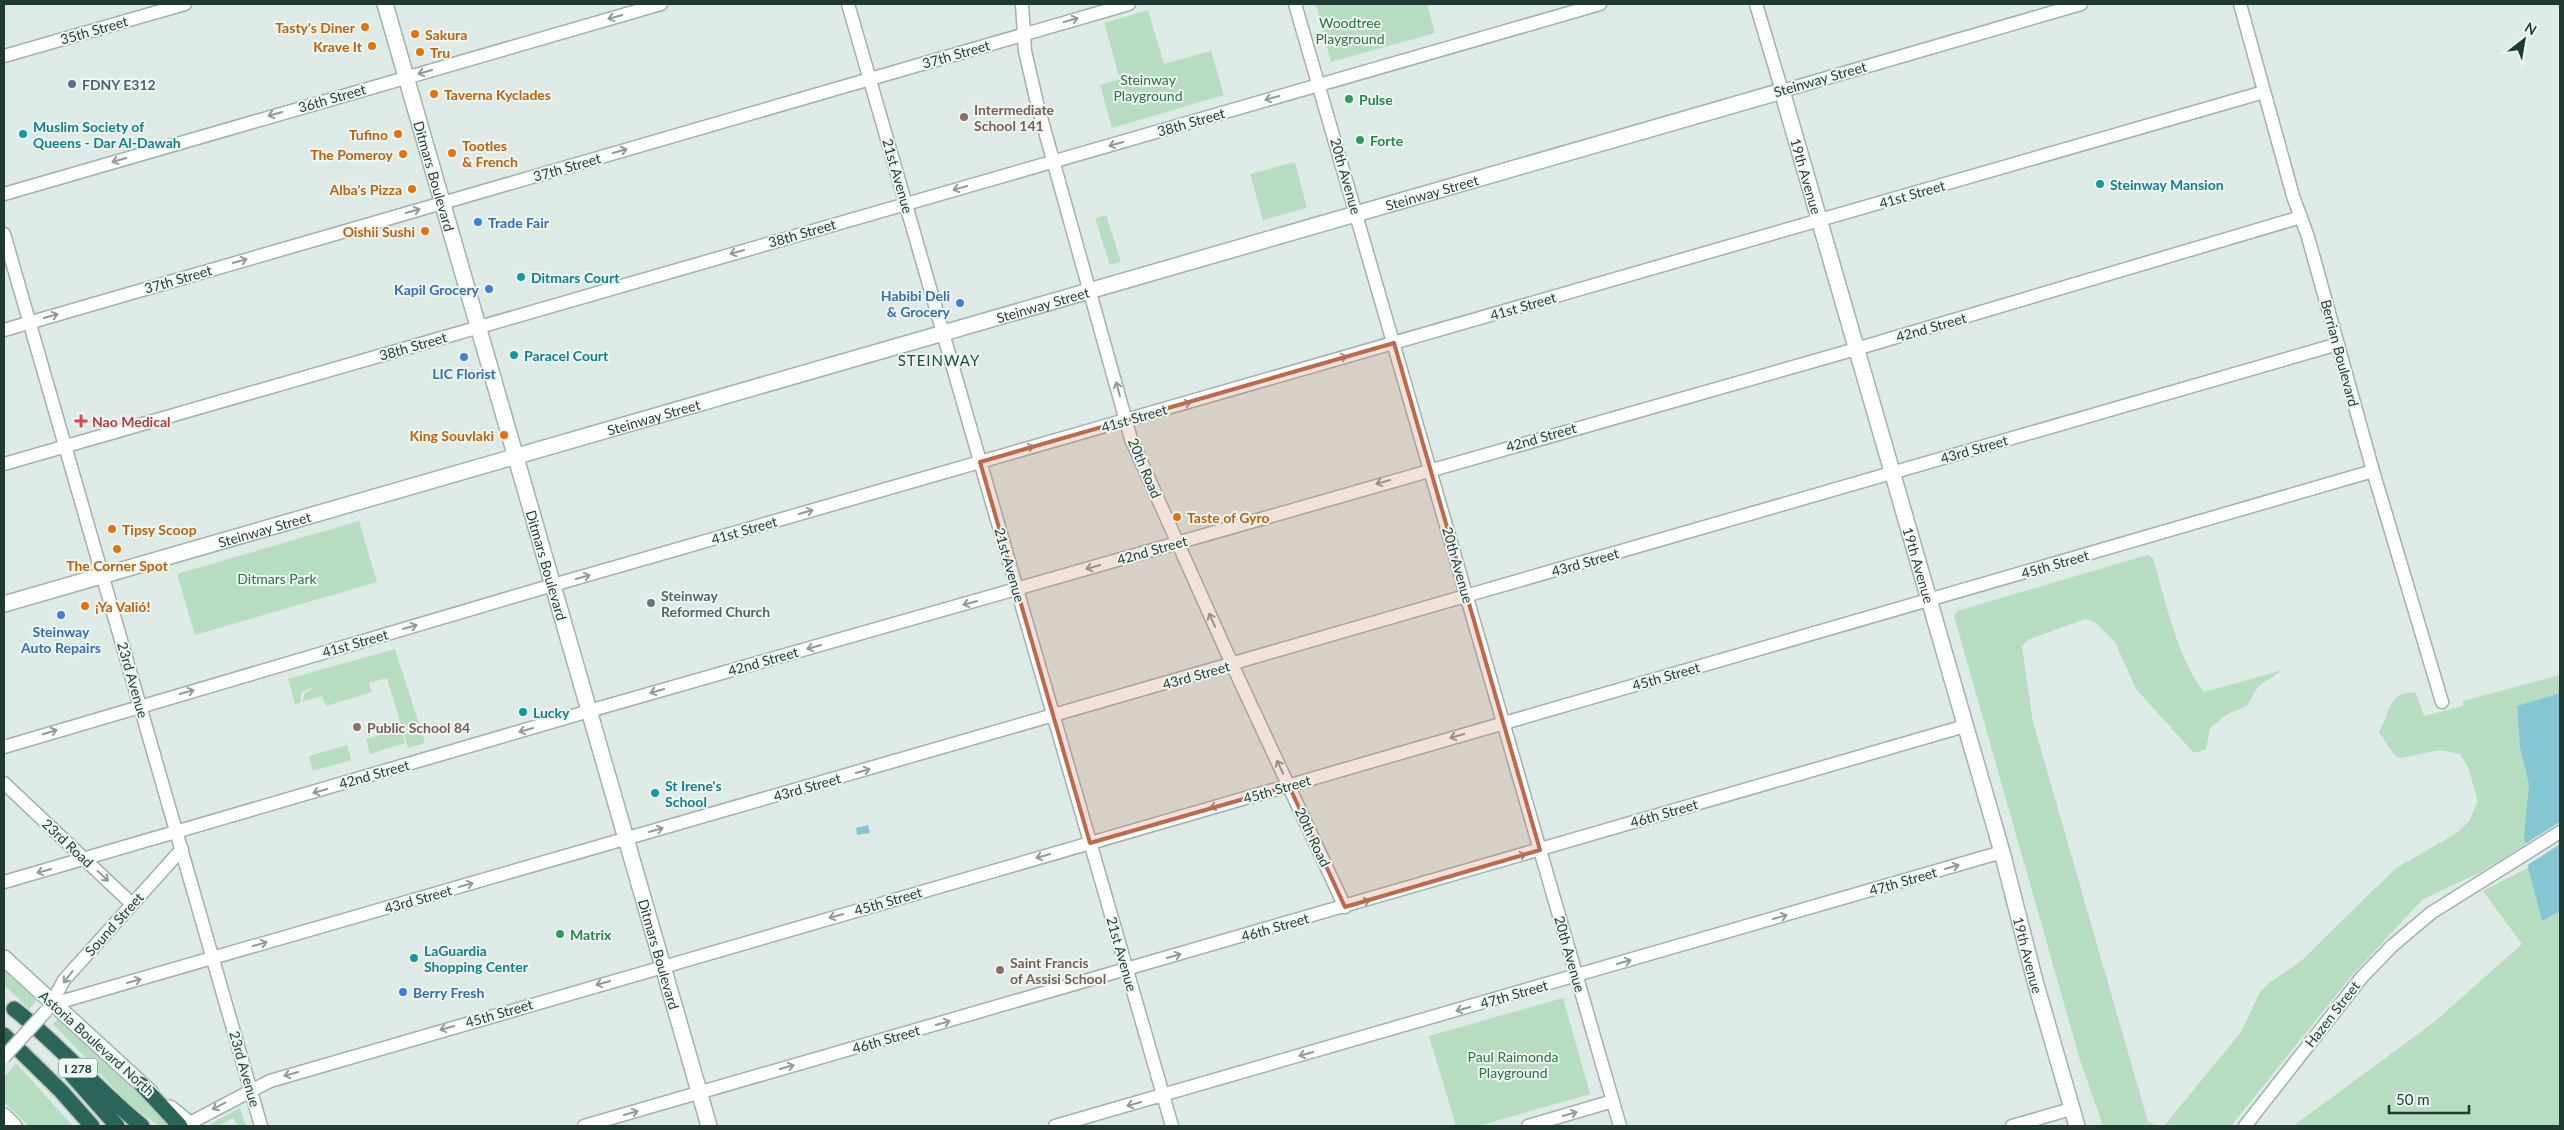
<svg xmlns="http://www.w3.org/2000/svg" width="2564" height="1130" viewBox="0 0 2564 1130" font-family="Lato,sans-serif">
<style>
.green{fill:#b6ddc0}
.water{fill:#84c7d2}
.pier{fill:#deeae5}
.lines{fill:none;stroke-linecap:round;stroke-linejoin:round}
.street-casing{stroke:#a1b2ac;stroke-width:15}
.secondary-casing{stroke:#9db6ad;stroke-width:18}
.highway-casing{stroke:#bcc4c2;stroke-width:18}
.street{stroke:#fff;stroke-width:12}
.secondary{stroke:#fff;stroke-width:15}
.highway{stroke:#2a675a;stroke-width:15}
.street-bridge-casing{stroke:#a1b2ac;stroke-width:15;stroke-linecap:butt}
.street-bridge{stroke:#fff;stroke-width:12}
.oneway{stroke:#8f9c99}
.marked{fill:#c0684a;fill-opacity:0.2;stroke:#c0684a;stroke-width:4;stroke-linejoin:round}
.food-dot{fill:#e8710a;stroke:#eff7f3;stroke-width:2}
.service-dot{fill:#5c6f8a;stroke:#eff7f3;stroke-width:2}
.leisure-dot{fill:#2e9e5b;stroke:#eff7f3;stroke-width:2}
.education-dot{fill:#8d6e63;stroke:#eff7f3;stroke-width:2}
.culture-dot{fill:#0f9aa8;stroke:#eff7f3;stroke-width:2}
.shop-dot{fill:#3f7fe0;stroke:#eff7f3;stroke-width:2}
.health-dot{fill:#e0444e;stroke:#eff7f3;stroke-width:2}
.worship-dot{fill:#6b7280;stroke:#eff7f3;stroke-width:2}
.labels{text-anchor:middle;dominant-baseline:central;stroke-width:4;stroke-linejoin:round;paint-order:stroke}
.shield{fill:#eff7f3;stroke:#5d736d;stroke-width:1}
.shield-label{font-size:12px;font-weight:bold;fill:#1f3a33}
.park-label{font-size:14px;fill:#297244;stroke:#eff7f3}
.food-label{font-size:14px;font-weight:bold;fill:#c56008;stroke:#eff7f3;text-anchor:end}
.street-label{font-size:14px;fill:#1f3a33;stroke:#eff7f3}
.service-label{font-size:14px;font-weight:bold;fill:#4e5e75;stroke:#eff7f3;text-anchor:start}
.leisure-label{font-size:14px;font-weight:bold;fill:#27864d;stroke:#eff7f3;text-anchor:start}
.education-label{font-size:14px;font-weight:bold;fill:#785e54;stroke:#eff7f3;text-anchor:start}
.culture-label{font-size:14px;font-weight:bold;fill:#0d838f;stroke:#eff7f3;text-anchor:start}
.shop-label{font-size:14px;font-weight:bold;fill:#366cbe;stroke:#eff7f3;text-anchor:start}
.health-label{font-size:14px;font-weight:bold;fill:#be3a42;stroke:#eff7f3;text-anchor:start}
.worship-label{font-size:14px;font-weight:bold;fill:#5b616d;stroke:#eff7f3;text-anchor:start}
.neighbourhood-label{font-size:15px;letter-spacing:1px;fill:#1b4d40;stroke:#eff7f3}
</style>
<rect width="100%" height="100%" fill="#deeae5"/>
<!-- green -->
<path class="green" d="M 1316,4 L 1427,4 L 1435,33 L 1331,62 Z
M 1148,10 L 1164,64 L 1211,51 L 1224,95 L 1112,128 L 1100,85 L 1120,79 L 1104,23 Z
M 1295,162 L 1307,208 L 1263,220 L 1250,174 Z
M 1106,215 L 1121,262 L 1110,265 L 1095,218 Z
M 359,521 L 377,582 L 195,635 L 177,574 Z
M 2147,555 L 2153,558 C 2166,602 2176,655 2204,692 L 2283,670 L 2258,686 L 2247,706 L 2226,715 L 2210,728 L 2206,749 L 2194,753 L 2136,689 L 2115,642 L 2095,622 L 2085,619 L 2027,640 L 2022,647 L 2033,722 L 2148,1122 L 2158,1126 L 2103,1126 L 2080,1060 L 1954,616 L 1957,611 Z
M 395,649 L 425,743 L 408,748 L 387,678 L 369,683 L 372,692 L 326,706 L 322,696 L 302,702 L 305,693 L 316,686 L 302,692 L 300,703 L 295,704 L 288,679 Z
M 2560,675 L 2560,693 L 2517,707 L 2520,748 L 2529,785 L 2526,844 L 2481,872 L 2423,899 L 2353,974 L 2231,1126 L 2164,1126 L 2241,1032 L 2260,992 L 2268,984 L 2300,962 L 2395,869 L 2458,832 L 2469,821 L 2478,801 L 2468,767 L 2460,754 L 2440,750 L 2401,758 L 2394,755 L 2379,732 C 2391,712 2388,690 2416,693 L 2424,716 L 2463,706 L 2463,701 Z
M 401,729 L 405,743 L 370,754 L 366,739 Z
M 347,745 L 351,760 L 313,771 L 309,756 Z
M 2528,868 L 2542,921 L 2560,911 L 2560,1126 L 2293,1126 L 2433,1023 L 2522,944 L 2483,891 Z
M 4,968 L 37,1000 L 29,1009 L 4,985 Z
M 1563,998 L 1590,1094 L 1478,1126 L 1456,1126 L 1429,1036 Z
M 58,1019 L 173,1126 L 159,1126 L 129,1104 L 53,1024 Z
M 16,1063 L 73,1126 L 29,1126 L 4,1102 L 4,1077 Z
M 240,1108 L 246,1126 L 238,1126 L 233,1118 L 221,1124 L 221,1126 L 210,1124 Z"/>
<!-- water -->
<path class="water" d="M 2560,693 L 2560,911 L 2542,921 L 2528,868 L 2524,835 L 2529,785 L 2520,748 L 2517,706 Z
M 868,825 L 870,833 L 857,835 L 856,828 Z"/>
<!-- pier -->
<path class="pier" d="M 2560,822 L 2560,844 L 2526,866 L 2523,845 Z"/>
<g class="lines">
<!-- street casing -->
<g class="street-casing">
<path id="street" d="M 848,4 L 1172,1126
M 1022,4 L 1025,51 L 1037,103 L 1131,439 L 1237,675 L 1345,907
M 1295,4 L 1620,1126
M 1756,4 L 1782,91 L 2081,4
M 2240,4 L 2293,196 L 2308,237 L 2373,471 L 2442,702
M 4,56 L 185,4
M 4,194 L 661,4
M 4,234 L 261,1126
M 4,330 L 1129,4
M 4,464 L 1600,4
M 4,747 L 553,585 L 2264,92
M 4,783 L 132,904
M 4,882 L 603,707 L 1856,349 L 2301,217
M 53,1004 L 2338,344
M 49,1008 L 64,980 L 182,849
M 188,1124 L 270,1081 L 2373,471
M 584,1126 L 1965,726
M 1055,1126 L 2002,852
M 1528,1126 L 1613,1101
M 2012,1126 L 2071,1109
M 2245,1126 L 2362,977 L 2392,946 L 2431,913 L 2560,832"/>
</g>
<!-- secondary casing -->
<g class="secondary-casing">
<g id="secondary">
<path id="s1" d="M 385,4 L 709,1126"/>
<path id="s2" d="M 4,604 L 1782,91 L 2002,852 L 2035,981 L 2077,1126"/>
<path d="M 4,958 L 150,1092"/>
<path d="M 170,1108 L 192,1126"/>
<path d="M 4,1116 L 14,1126"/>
</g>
</g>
<!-- highway casing -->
<g class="highway-casing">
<path id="highway" d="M 14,1009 C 60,1045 97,1090 142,1126
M 4,1035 L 61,1091 L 92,1126
M 72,1075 L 117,1126
M 141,1084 L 180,1126"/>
</g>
<!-- street -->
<use href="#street" class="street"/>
<!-- secondary -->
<use href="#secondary" class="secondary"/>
<!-- highway -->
<use href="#highway" class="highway"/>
<!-- street-bridge casing -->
<g class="street-bridge-casing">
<path id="street-bridge" d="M 4,1057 L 46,1011"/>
</g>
<!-- street-bridge -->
<use href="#street-bridge" class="street-bridge"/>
</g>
<!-- one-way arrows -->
<defs><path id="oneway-shaft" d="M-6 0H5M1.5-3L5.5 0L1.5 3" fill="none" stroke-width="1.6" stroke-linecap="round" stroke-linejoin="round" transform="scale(1.25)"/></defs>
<g class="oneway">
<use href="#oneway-shaft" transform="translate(615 17) rotate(164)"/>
<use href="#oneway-shaft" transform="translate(1071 20) rotate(-16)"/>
<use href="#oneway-shaft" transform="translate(425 72) rotate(164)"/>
<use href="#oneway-shaft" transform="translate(1272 98) rotate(164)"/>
<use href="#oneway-shaft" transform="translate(275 114) rotate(164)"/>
<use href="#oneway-shaft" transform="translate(1116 144) rotate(164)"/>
<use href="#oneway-shaft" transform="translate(620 151) rotate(-16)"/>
<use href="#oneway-shaft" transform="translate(119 160) rotate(164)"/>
<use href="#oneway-shaft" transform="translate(960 188) rotate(165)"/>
<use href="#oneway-shaft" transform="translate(413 211) rotate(-16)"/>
<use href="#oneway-shaft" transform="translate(737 252) rotate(164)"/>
<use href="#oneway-shaft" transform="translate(240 261) rotate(-16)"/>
<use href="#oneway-shaft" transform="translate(51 316) rotate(-16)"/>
<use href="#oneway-shaft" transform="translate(1340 358) rotate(-16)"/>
<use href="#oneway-shaft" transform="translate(1118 389) rotate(-105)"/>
<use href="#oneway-shaft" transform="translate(1184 404) rotate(-16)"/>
<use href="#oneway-shaft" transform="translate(1027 448) rotate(-16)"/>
<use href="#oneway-shaft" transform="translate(1383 482) rotate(164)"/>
<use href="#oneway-shaft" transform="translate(806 512) rotate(-16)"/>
<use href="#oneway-shaft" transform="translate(1093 567) rotate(164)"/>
<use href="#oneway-shaft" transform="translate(583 577) rotate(-16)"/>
<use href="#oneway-shaft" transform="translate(970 603) rotate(164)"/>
<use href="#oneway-shaft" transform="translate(1212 620) rotate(-114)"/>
<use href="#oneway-shaft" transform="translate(410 627) rotate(-16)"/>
<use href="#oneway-shaft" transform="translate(814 647) rotate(164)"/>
<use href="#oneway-shaft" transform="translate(657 691) rotate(164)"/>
<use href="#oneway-shaft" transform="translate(187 692) rotate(-16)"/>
<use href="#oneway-shaft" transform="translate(526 730) rotate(164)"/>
<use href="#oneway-shaft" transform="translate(50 732) rotate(-17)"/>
<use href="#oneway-shaft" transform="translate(1457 736) rotate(164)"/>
<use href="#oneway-shaft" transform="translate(1280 767) rotate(-115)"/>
<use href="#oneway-shaft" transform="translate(863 771) rotate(-16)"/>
<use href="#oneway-shaft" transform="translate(320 791) rotate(164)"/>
<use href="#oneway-shaft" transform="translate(1217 806) rotate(164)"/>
<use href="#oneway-shaft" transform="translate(656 830) rotate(-16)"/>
<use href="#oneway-shaft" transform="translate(1043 856) rotate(164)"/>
<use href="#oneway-shaft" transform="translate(1519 856) rotate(-16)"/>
<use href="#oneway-shaft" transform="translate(1952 867) rotate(-16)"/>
<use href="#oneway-shaft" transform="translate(44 871) rotate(164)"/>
<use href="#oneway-shaft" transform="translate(103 876) rotate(43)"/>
<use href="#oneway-shaft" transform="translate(466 885) rotate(-16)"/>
<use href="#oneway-shaft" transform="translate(1363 902) rotate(-16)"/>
<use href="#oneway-shaft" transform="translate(836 916) rotate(164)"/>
<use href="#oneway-shaft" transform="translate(1780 917) rotate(-16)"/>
<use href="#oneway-shaft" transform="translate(260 944) rotate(-16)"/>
<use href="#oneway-shaft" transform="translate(1174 956) rotate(-16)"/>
<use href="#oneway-shaft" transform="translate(1624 962) rotate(-16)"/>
<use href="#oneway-shaft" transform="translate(68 977) rotate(128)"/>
<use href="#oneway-shaft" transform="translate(134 981) rotate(-16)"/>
<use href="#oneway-shaft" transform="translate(603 983) rotate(164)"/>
<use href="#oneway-shaft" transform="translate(1463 1009) rotate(164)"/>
<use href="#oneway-shaft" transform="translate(943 1023) rotate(-16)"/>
<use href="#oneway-shaft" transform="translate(447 1028) rotate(164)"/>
<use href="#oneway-shaft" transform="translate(1306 1054) rotate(164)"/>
<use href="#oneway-shaft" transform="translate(787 1067) rotate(-16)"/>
<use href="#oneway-shaft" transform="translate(291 1074) rotate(164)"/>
<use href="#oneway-shaft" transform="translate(1134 1104) rotate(164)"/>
<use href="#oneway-shaft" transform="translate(219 1106) rotate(152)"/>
<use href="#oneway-shaft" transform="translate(631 1113) rotate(-16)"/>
<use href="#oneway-shaft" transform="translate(1570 1114) rotate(-16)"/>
</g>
<!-- marked area -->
<path class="marked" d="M 1394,343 L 1540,850 L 1345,907 L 1289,786 L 1090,843 L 980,462 Z"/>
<!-- markers -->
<g class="food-dot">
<circle cx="365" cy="27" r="5"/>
<circle cx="415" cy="34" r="5"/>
<circle cx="372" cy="46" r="5"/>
<circle cx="420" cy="52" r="5"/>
<circle cx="434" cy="94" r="5"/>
<circle cx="398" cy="134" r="5"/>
<circle cx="452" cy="153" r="5"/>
<circle cx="403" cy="154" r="5"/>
<circle cx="412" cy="189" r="5"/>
<circle cx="425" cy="231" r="5"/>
<circle cx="504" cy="435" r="5"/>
<circle cx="1177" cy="517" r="5"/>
<circle cx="112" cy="529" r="5"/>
<circle cx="117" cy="549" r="5"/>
<circle cx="85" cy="606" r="5"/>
</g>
<circle class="service-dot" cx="72" cy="84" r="5"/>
<g class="leisure-dot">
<circle cx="1349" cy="99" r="5"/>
<circle cx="1360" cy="140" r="5"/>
<circle cx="560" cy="934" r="5"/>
</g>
<g class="education-dot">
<circle cx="964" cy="117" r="5"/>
<circle cx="357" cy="727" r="5"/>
<circle cx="1000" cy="970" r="5"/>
</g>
<g class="culture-dot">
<circle cx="23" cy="134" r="5"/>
<circle cx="2100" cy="184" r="5"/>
<circle cx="521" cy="277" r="5"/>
<circle cx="514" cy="355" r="5"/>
<circle cx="523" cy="712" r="5"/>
<circle cx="655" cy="793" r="5"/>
<circle cx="414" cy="958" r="5"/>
</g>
<g class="shop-dot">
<circle cx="478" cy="222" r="5"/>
<circle cx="489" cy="289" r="5"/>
<circle cx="960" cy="303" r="5"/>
<circle cx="464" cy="357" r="5"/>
<circle cx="61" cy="615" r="5"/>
<circle cx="403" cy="992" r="5"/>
</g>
<path class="health-dot" d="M78.5 413.5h5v5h5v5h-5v5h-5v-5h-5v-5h5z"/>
<circle class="worship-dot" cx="651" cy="603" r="5"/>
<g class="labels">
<!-- shield labels -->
<rect class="shield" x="59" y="1058.5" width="38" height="19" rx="4"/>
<g class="shield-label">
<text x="78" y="1068">I 278</text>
</g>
<!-- park labels -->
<g class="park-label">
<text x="1350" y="22">Woodtree<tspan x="1350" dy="16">Playground</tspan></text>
<text x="1148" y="79">Steinway<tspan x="1148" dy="16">Playground</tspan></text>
<text x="277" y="578">Ditmars Park</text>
<text x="1513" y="1056">Paul Raimonda<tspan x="1513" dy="16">Playground</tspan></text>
</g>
<!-- food labels -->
<g class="food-label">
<text x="355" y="27">Tasty's Diner</text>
<text x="425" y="34" text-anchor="start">Sakura</text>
<text x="362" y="46">Krave It</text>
<text x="430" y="52" text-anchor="start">Tru</text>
<text x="444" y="94" text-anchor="start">Taverna Kyclades</text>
<text x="388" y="134">Tufino</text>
<text x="462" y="145" text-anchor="start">Tootles<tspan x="462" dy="16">&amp; French</tspan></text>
<text x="393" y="154">The Pomeroy</text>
<text x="402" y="189">Alba's Pizza</text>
<text x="415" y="231">Oishii Sushi</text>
<text x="494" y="435">King Souvlaki</text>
<text x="1187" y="517" text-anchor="start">Taste of Gyro</text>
<text x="122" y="529" text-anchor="start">Tipsy Scoop</text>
<text x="117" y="565" text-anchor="middle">The Corner Spot</text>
<text x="95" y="606" text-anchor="start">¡Ya Valió!</text>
</g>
<!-- street labels -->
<g class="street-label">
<text transform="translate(94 30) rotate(-16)">35th Street</text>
<text transform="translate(956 54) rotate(-16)">37th Street</text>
<text transform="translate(1820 79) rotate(-16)">Steinway Street</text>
<text transform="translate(332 98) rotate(-16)">36th Street</text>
<text transform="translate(1191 122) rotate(-16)">38th Street</text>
<text transform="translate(567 167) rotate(-16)">37th Street</text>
<text stroke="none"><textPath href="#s2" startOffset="1939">19th Avenue</textPath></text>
<text stroke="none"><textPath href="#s1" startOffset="179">Ditmars Boulevard</textPath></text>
<text transform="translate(898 176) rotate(74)">21st Avenue</text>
<text transform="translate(1346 176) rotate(74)">20th Avenue</text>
<text stroke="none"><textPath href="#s2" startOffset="1486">Steinway Street</textPath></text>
<text transform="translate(1912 194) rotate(-16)">41st Street</text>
<text transform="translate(802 233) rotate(-16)">38th Street</text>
<text transform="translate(178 279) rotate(-16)">37th Street</text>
<text stroke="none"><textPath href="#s2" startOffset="1081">Steinway Street</textPath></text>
<text transform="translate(1523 306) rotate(-16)">41st Street</text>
<text transform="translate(1931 327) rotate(-16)">42nd Street</text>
<text transform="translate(413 346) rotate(-16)">38th Street</text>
<text transform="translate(2340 353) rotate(75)">Berrian Boulevard</text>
<text stroke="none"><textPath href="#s2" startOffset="676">Steinway Street</textPath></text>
<text transform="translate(1134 418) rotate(-16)">41st Street</text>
<text transform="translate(1541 437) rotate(-16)">42nd Street</text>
<text transform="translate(1974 449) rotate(-16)">43rd Street</text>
<text transform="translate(1145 468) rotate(67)">20th Road</text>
<text stroke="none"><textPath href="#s2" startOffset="271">Steinway Street</textPath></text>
<text transform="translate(744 530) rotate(-16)">41st Street</text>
<text transform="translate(1152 550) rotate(-16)">42nd Street</text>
<text transform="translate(1585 562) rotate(-16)">43rd Street</text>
<text transform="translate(2055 564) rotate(-16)">45th Street</text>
<text stroke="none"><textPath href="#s1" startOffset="584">Ditmars Boulevard</textPath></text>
<text transform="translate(1010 565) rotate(74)">21st Avenue</text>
<text transform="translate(1458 565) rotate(74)">20th Avenue</text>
<text stroke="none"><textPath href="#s2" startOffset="2344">19th Avenue</textPath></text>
<text transform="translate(355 643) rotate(-16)">41st Street</text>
<text transform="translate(763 661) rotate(-16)">42nd Street</text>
<text transform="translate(1196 675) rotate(-16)">43rd Street</text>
<text transform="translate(1666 676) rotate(-16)">45th Street</text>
<text transform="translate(133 680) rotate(74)">23rd Avenue</text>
<text transform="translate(374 774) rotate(-16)">42nd Street</text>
<text transform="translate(807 787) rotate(-16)">43rd Street</text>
<text transform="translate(1277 789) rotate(-16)">45th Street</text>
<text transform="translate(1664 813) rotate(-16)">46th Street</text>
<text transform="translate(1313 837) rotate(65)">20th Road</text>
<text transform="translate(68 843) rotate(43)">23rd Road</text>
<text transform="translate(1903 881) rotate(-16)">47th Street</text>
<text transform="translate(418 899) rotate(-16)">43rd Street</text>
<text transform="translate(888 901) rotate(-16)">45th Street</text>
<text transform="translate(114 924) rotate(-48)">Sound Street</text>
<text transform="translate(1275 927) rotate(-16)">46th Street</text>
<text stroke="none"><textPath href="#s1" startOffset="989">Ditmars Boulevard</textPath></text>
<text transform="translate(1122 954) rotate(74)">21st Avenue</text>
<text transform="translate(1570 954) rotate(74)">20th Avenue</text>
<text stroke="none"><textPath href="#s2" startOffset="2749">19th Avenue</textPath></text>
<text transform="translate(1514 994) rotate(-16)">47th Street</text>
<text transform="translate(499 1013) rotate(-16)">45th Street</text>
<text transform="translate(2332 1014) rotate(-52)">Hazen Street</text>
<text transform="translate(886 1039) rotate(-16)">46th Street</text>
<text transform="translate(97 1043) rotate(42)">Astoria Boulevard North</text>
<text transform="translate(245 1069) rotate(74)">23rd Avenue</text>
</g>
<!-- service labels -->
<g class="service-label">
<text x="82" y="84">FDNY E312</text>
</g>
<!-- leisure labels -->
<g class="leisure-label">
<text x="1359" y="99">Pulse</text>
<text x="1370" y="140">Forte</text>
<text x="570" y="934">Matrix</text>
</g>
<!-- education labels -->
<g class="education-label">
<text x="974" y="109">Intermediate<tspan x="974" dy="16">School 141</tspan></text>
<text x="367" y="727">Public School 84</text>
<text x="1010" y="962">Saint Francis<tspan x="1010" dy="16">of Assisi School</tspan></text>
</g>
<!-- culture labels -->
<g class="culture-label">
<text x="33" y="126">Muslim Society of<tspan x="33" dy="16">Queens - Dar Al-Dawah</tspan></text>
<text x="2110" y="184">Steinway Mansion</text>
<text x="531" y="277">Ditmars Court</text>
<text x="524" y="355">Paracel Court</text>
<text x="533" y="712">Lucky</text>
<text x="665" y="785">St Irene's<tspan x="665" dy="16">School</tspan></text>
<text x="424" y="950">LaGuardia<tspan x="424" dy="16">Shopping Center</tspan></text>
</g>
<!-- shop labels -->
<g class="shop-label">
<text x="488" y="222">Trade Fair</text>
<text x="479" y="289" text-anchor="end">Kapil Grocery</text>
<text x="950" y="295" text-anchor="end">Habibi Deli<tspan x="950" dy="16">&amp; Grocery</tspan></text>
<text x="464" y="373" text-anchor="middle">LIC Florist</text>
<text x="61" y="631" text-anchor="middle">Steinway<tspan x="61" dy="16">Auto Repairs</tspan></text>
<text x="413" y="992">Berry Fresh</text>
</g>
<!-- health labels -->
<g class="health-label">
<text x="92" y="421">Nao Medical</text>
</g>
<!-- worship labels -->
<g class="worship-label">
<text x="661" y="595">Steinway<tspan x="661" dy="16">Reformed Church</tspan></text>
</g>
<!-- neighbourhood labels -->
<g class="neighbourhood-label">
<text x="939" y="360">STEINWAY</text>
</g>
</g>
<!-- border -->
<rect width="2564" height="1130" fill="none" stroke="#1f3a33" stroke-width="10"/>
<!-- north arrow -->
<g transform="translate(2524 40) rotate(31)" stroke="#eff7f3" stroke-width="4" paint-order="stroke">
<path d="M0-4L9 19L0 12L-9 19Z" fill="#1f3a33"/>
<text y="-8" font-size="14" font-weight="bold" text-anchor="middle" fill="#1f3a33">N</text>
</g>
<!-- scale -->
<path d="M2389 1105v8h80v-8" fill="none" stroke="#1f3a33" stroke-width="2.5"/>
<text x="2396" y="1105" font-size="15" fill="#1f3a33" stroke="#eff7f3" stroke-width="4" paint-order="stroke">50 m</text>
</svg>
